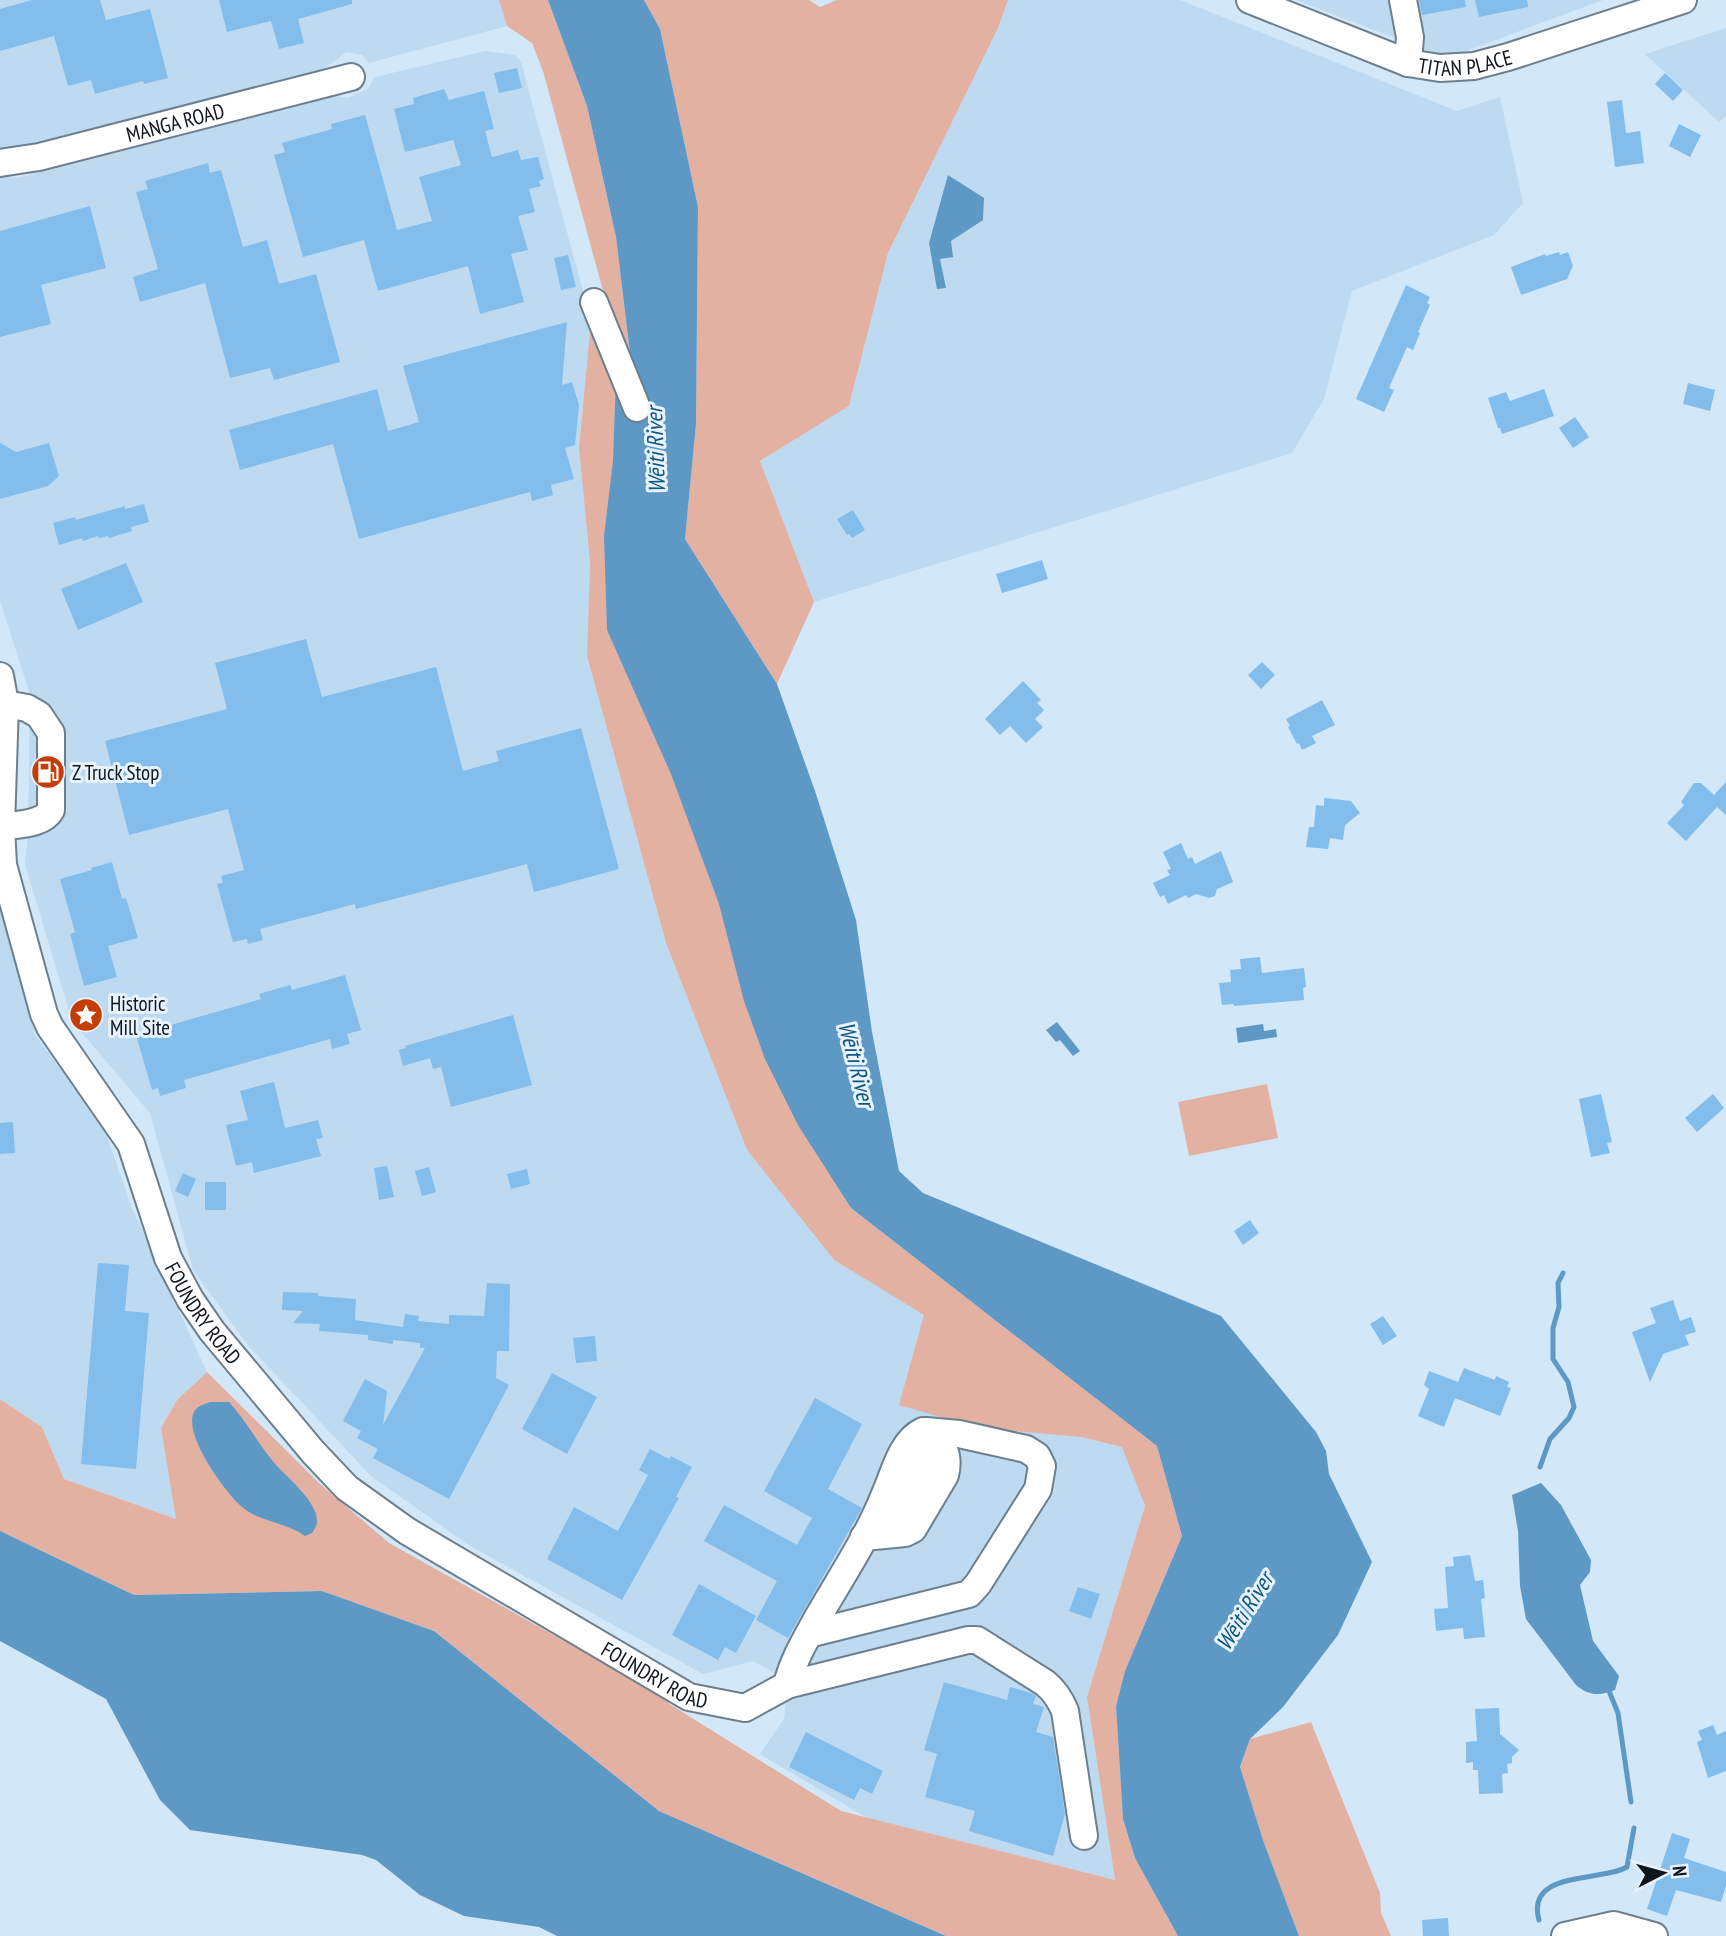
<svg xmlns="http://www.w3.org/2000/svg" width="1726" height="1936" viewBox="0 0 1726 1936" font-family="'PT Sans Narrow',sans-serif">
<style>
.built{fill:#bedaf0}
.green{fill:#e2b1a2}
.water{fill:#5e99c6}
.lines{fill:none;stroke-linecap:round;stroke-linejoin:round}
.stream{stroke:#5e99c6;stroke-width:5}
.building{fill:#82bdec}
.minor-casing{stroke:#6c7f8e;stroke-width:30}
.minor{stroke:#fff;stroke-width:26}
.labels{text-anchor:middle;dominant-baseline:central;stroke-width:6;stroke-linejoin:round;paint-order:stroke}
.street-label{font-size:21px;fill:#0f161c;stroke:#e7f3fe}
.poi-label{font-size:21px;fill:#0f161c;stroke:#e7f3fe;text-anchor:start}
.water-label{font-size:23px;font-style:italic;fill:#105682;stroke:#e7f3fe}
</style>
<rect width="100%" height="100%" fill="#d2e7f8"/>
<!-- built -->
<path class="built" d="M 0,0 L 499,0 L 507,26 L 369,63 L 362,55 L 346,52 L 322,71 L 43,144 L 0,150 Z
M 1008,0 L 1180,0 L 1457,111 L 1500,97 L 1523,203 L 1494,235 L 1352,291 L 1324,399 L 1292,453 L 814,602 L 760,461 L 849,406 L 888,253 L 998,28 Z
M 1296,0 L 1603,0 L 1447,58 Z
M 1726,28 L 1726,116 L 1719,122 L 1645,54 Z
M 485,51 L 515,55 L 521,62 L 591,321 L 579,448 L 590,562 L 587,656 L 666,943 L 747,1150 L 834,1260 L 924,1315 L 979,1428 L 1081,1437 L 1123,1447 L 1145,1506 L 1087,1697 L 1115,1880 L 867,1818 L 760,1754 L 784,1719 L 787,1693 L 778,1675 L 753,1661 L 703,1674 L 470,1546 L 371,1476 L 246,1343 L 193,1270 L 150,1113 L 72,1021 L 25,864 L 28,837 L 30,694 L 0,601 L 0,176 L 18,178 L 336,96 L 348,98 L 368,89 L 375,77 Z
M 0,905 L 35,1035 L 104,1127 L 131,1206 L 207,1372 L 177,1400 L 161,1428 L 176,1519 L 64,1479 L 42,1427 L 0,1399 Z"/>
<!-- green -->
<path class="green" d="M 499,0 L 548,0 L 587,106 L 616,237 L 632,371 L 602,287 L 543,71 L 532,43 L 507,26 Z
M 644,0 L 809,0 L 820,7 L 837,0 L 1008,0 L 998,28 L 888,253 L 849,406 L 760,461 L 814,602 L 777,684 L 685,539 L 696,424 L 698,207 L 660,29 Z
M 591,321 L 616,378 L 851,1208 L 1157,1446 L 1182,1536 L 1125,1671 L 1116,1706 L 1123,1819 L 1135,1858 L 1178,1936 L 946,1936 L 659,1811 L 434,1631 L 322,1591 L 134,1595 L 0,1531 L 0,1399 L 42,1427 L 64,1479 L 176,1519 L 161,1428 L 177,1400 L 207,1372 L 320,1484 L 389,1543 L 670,1700 L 668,1703 L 841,1811 L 1115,1880 L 1087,1697 L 1145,1506 L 1122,1447 L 1081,1437 L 979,1428 L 899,1405 L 924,1315 L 834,1260 L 747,1150 L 666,943 L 587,656 L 590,562 L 579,448 Z
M 1267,1084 L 1278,1138 L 1189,1156 L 1178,1102 Z
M 1311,1722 L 1380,1893 L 1381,1913 L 1391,1936 L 1299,1936 L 1263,1840 L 1240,1768 L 1250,1739 Z"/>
<!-- water -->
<path class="water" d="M 548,0 L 644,0 L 660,29 L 698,207 L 696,424 L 685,539 L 777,684 L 816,794 L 856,920 L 872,1032 L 899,1171 L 923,1193 L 1221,1316 L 1316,1432 L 1326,1451 L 1329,1474 L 1372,1562 L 1338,1635 L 1283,1707 L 1250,1739 L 1240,1767 L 1263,1840 L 1299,1936 L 1178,1936 L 1135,1858 L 1123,1819 L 1116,1706 L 1125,1671 L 1182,1536 L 1157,1446 L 851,1208 L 798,1125 L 765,1059 L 744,1001 L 719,904 L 671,774 L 607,630 L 604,536 L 613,461 L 616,378 L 632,370 L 616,237 L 587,106 Z
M 948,175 L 984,198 L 983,220 L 951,241 L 953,257 L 940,259 L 946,288 L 937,289 L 929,243 Z
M 1057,1022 L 1080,1051 L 1073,1056 L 1060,1040 L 1056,1042 L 1046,1030 Z
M 1263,1024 L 1264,1031 L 1276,1029 L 1277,1037 L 1238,1043 L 1236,1028 Z
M 210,1402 L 229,1402 C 247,1422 259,1445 276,1465 C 288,1478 319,1503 317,1523 C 316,1527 314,1530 312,1533 L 305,1536 C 286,1522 261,1523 242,1507 C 226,1494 178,1429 196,1409 C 199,1405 206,1404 210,1402 Z
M 1541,1483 L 1561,1505 L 1591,1560 L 1590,1572 L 1580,1585 L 1593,1641 L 1619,1676 L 1615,1690 C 1599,1696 1589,1696 1576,1685 L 1526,1619 L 1520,1586 L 1518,1531 L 1512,1495 Z
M 0,1531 L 134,1595 L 322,1591 L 434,1631 L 659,1811 L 946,1936 L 557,1936 L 539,1927 L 464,1916 L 420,1895 L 376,1860 L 362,1855 L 190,1830 L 160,1800 L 106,1699 L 0,1641 Z"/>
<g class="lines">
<!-- stream -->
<path class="stream" d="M 1540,1467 L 1550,1439 L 1569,1418 L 1574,1407 L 1568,1382 L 1553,1359 L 1553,1328 L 1559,1307 L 1558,1283 L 1563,1273
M 1607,1686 L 1618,1713 L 1631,1802
M 1539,1920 C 1525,1870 1602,1882 1627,1867 L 1634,1828"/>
</g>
<!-- building -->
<path class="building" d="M 32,0 L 100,0 L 106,20 L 150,9 L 168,78 L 144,84 L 143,81 L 95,94 L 91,80 L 68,86 L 54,36 L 0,51 L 0,9 Z
M 219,0 L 352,0 L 352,4 L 298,19 L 304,43 L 279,49 L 271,21 L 227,32 Z
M 1419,0 L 1465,0 L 1466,7 L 1422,15 Z
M 1475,0 L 1527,0 L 1528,7 L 1479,17 Z
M 517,68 L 522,88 L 499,93 L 494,73 Z
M 1665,73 L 1683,90 L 1673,101 L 1655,84 Z
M 444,89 L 449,100 L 484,91 L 494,129 L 485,131 L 492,157 L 518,150 L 521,160 L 538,157 L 544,179 L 539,181 L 541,186 L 529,189 L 535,212 L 518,216 L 528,250 L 511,254 L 524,302 L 480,314 L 468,266 L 378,291 L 364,240 L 303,257 L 274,155 L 285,152 L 282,143 L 332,129 L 331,124 L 365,115 L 397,230 L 432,221 L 419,177 L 461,165 L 453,140 L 405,152 L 394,109 L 414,104 L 413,98 Z
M 1622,100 L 1626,133 L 1640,131 L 1644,163 L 1615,167 L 1607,102 Z
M 1679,124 L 1701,135 L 1690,157 L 1669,146 Z
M 208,163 L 210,173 L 221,170 L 243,247 L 267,240 L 279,284 L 316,274 L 340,362 L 274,380 L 270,368 L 230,378 L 205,283 L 140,302 L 133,277 L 158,269 L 136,192 L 148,189 L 145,181 Z
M 90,206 L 106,268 L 41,285 L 51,324 L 0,337 L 0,231 Z
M 1559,252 L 1560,255 L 1568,252 L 1573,266 L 1567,279 L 1521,295 L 1511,267 L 1545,254 L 1546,256 Z
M 568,255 L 576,287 L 561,290 L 554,258 Z
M 1406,285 L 1430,297 L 1427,303 L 1430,305 L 1418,332 L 1420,333 L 1413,350 L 1407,347 L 1389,388 L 1394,390 L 1384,412 L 1356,399 Z
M 567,322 L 562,385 L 572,382 L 579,405 L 575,445 L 565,448 L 574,479 L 551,485 L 553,495 L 532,501 L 530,492 L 359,539 L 333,444 L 240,470 L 229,430 L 377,389 L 388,431 L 419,422 L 403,366 Z
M 1688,383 L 1715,390 L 1710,411 L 1683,404 Z
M 1544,389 L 1554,416 L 1502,434 L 1500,428 L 1498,428 L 1488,398 L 1506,392 L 1510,401 Z
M 1575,417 L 1589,437 L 1573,448 L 1559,428 Z
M 0,443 L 16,452 L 49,443 L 59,476 L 48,486 L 0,499 Z
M 144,504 L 149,522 L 131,527 L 132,531 L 109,538 L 108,536 L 99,538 L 98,536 L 83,541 L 82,538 L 59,545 L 53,523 L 75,517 L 76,520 L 125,506 L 125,509 Z
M 853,510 L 865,530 L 852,538 L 849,534 L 847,535 L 837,519 Z
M 1042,560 L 1048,579 L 1002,593 L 996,574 Z
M 126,563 L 143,602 L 78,630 L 61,589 Z
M 306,639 L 322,697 L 436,667 L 463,771 L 499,761 L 496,751 L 581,728 L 619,869 L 534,892 L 527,864 L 356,909 L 355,904 L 260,929 L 263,940 L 248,944 L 247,939 L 233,942 L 217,884 L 223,883 L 221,876 L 244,870 L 228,809 L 129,835 L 105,741 L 227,709 L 215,663 Z
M 1262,662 L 1275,675 L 1261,689 L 1248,675 Z
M 1023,681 L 1041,700 L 1037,703 L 1044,710 L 1035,719 L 1043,727 L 1026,743 L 1010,726 L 1000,735 L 985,719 Z
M 1322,700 L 1335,725 L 1312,736 L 1316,743 L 1302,750 L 1299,743 L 1297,744 L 1288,727 L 1290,726 L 1286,719 Z
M 1726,782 L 1726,815 L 1717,807 L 1686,841 L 1667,823 L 1684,805 L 1681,802 L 1694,783 L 1701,783 L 1714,795 Z
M 1324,798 L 1351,801 L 1360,813 L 1345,825 L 1343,840 L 1330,838 L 1328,849 L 1306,847 L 1309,827 L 1314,827 L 1316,805 L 1324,806 Z
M 1181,843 L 1188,859 L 1192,857 L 1195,864 L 1221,851 L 1233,882 L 1217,889 L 1215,896 L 1209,898 L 1196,894 L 1188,898 L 1186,895 L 1168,904 L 1164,895 L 1160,897 L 1153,883 L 1170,875 L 1167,870 L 1171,869 L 1163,852 Z
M 112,862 L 122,899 L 126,898 L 138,938 L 108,946 L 117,977 L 84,986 L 70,934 L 75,932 L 60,879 L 92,870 L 91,868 Z
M 1260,957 L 1262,973 L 1304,968 L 1306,987 L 1303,988 L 1304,1000 L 1234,1006 L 1234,1004 L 1222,1005 L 1219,983 L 1231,982 L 1230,970 L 1241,969 L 1240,959 Z
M 345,975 L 361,1030 L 347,1034 L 350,1044 L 332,1049 L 330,1039 L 184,1080 L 186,1088 L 160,1096 L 158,1088 L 152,1090 L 136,1035 L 261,999 L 259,994 L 290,985 L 292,990 Z
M 513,1015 L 532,1085 L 451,1107 L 441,1067 L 433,1069 L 430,1058 L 403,1066 L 399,1050 L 406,1048 L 405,1046 Z
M 274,1082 L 285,1128 L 318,1120 L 323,1138 L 316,1139 L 321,1156 L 254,1173 L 252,1162 L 236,1166 L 226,1125 L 248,1120 L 240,1091 Z
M 1601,1094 L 1612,1142 L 1607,1143 L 1610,1153 L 1591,1157 L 1579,1099 Z
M 1713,1094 L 1724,1108 L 1697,1132 L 1685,1118 Z
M 13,1122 L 15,1153 L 0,1154 L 0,1123 Z
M 387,1166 L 394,1197 L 379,1200 L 374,1168 Z
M 429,1167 L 436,1192 L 422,1196 L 415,1171 Z
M 527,1169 L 530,1184 L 511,1189 L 507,1174 Z
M 183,1173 L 196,1179 L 188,1197 L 175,1191 Z
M 205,1182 L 226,1182 L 226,1210 L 205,1210 Z
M 1250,1220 L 1259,1233 L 1243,1245 L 1234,1231 Z
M 98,1263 L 129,1265 L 125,1311 L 149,1313 L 136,1469 L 81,1464 Z
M 487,1283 L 510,1284 L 509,1351 L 497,1351 L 496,1378 L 509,1385 L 449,1499 L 373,1458 L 378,1449 L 357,1438 L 361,1431 L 343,1421 L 365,1379 L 387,1391 L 383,1425 L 425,1348 L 420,1348 L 420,1343 L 393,1340 L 393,1344 L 368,1340 L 368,1335 L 319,1331 L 320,1324 L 293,1323 L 303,1311 L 282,1310 L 283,1292 L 318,1293 L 318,1296 L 356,1299 L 355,1320 L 403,1327 L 405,1314 L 419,1316 L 418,1321 L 449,1324 L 449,1315 L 484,1316 Z
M 1673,1300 L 1680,1321 L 1691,1317 L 1696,1332 L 1685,1335 L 1689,1345 L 1663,1354 L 1650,1382 L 1632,1332 L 1656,1323 L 1650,1308 Z
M 1383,1316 L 1397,1336 L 1383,1345 L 1370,1324 Z
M 595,1336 L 597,1361 L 576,1363 L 573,1338 Z
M 1464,1368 L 1495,1380 L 1496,1376 L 1509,1382 L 1507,1387 L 1511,1388 L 1500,1416 L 1455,1398 L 1444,1427 L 1418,1416 L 1429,1389 L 1424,1385 L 1429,1371 L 1458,1382 Z
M 552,1373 L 597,1397 L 567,1454 L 522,1429 Z
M 815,1398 L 862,1424 L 828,1489 L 862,1508 L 788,1638 L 756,1620 L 777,1581 L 704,1541 L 724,1505 L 797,1545 L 812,1518 L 764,1491 Z
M 650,1449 L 669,1459 L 671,1456 L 692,1467 L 676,1497 L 679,1498 L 622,1600 L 547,1559 L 574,1507 L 618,1531 L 648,1475 L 639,1470 Z
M 1470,1555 L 1475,1581 L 1483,1580 L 1485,1598 L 1481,1599 L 1485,1637 L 1464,1639 L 1463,1628 L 1436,1631 L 1434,1609 L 1448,1608 L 1445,1567 L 1454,1566 L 1453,1557 Z
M 699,1584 L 756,1616 L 736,1653 L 725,1647 L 718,1660 L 672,1635 Z
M 1078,1587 L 1100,1594 L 1091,1619 L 1069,1611 Z
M 944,1682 L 1007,1700 L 1010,1687 L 1031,1693 L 1036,1696 L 1033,1704 L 1044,1707 L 1036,1732 L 1053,1737 L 1065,1814 L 1053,1856 L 969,1831 L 975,1811 L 925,1797 L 937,1754 L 924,1750 Z
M 1499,1708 L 1500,1734 L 1519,1750 L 1512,1757 L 1512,1763 L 1507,1764 L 1508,1773 L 1502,1774 L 1503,1793 L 1479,1794 L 1478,1770 L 1473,1770 L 1473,1762 L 1466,1763 L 1466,1742 L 1477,1741 L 1475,1709 Z
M 1713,1725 L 1717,1735 L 1726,1731 L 1726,1771 L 1708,1778 L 1697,1742 L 1702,1740 L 1698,1731 Z
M 806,1732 L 883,1771 L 872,1794 L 860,1788 L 854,1800 L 789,1767 Z
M 1672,1833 L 1690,1839 L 1684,1858 L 1726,1872 L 1726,1885 L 1721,1902 L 1676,1890 L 1667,1916 L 1647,1909 Z
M 1448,1918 L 1449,1936 L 1423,1936 L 1422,1920 Z"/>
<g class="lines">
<!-- minor casing -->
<g class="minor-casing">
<g id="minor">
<path id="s1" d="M 1250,0 L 1408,63 L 1440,68 L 1474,66 L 1508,57 L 1683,0"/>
<path d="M 1403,0 L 1410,37 L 1408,63"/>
<path id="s2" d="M 0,163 L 39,157 L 351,77"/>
<path d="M 594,302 L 637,408"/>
<path id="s3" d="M 0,676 L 5,704 L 1,827 L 3,865 L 44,1014 L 50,1027 L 131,1144 L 168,1258 L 190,1299 L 212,1331 L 313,1452 L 347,1488 L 407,1531 L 689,1697 L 745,1708 L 787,1685 L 968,1640 L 977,1640 L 1045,1683 C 1055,1691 1060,1699 1065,1711 L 1084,1836"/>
<path d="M 1,827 C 17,824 43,825 51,810 L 51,733 L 39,715 L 27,708 L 5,704"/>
<path d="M 919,1455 L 928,1456 L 930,1465 L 901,1516 L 864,1537 L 887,1511 L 911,1460 Z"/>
<path d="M 809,1634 L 969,1594 L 978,1584 L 1038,1489 L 1042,1466 L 1037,1456 L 1026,1449 L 959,1434 L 926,1431"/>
<path d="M 787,1685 C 793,1660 806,1639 818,1617 C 841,1577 868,1537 885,1494 C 894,1474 901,1441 923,1431 C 943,1437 950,1456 945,1475 L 913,1529 L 905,1533 L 864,1537"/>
<path d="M 1565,1936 L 1614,1925 L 1654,1936"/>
</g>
</g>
<!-- minor -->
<use href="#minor" class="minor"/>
</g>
<!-- icons -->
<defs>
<g id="fuel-disc" transform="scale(1.75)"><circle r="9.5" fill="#c43d04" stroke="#e7f3fe"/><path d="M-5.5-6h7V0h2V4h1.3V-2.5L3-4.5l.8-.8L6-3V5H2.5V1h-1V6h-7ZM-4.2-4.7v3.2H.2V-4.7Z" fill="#fff"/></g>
<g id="sight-disc" transform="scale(1.75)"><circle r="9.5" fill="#c43d04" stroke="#e7f3fe"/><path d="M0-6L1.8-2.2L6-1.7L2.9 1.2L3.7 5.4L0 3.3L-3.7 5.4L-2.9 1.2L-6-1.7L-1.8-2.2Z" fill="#fff"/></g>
</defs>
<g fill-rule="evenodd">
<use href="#fuel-disc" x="48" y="772"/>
<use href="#sight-disc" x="86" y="1015"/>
</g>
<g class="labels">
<!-- street labels -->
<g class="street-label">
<text stroke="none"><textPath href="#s1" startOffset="228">TITAN PLACE</textPath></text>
<text stroke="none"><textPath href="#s2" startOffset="180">MANGA ROAD</textPath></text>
<text stroke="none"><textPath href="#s3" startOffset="686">FOUNDRY ROAD</textPath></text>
<text stroke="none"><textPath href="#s3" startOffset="1274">FOUNDRY ROAD</textPath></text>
</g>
<!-- poi labels -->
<g class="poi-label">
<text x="72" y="772">Z Truck Stop</text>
<text x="110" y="1003">Historic<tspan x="110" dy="24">Mill Site</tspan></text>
</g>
<!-- water labels -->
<g class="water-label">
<text transform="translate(655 450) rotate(-92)">Wēiti River</text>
<text transform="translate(857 1064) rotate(76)">Wēiti River</text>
<text transform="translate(1244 1611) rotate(-58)">Wēiti River</text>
</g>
</g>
<!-- north arrow -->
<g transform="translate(1663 1873) rotate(84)" stroke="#e7f3fe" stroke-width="5" paint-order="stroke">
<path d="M0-5L12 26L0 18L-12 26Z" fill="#0f161c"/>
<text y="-10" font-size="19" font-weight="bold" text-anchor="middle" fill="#0f161c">N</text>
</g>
</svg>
